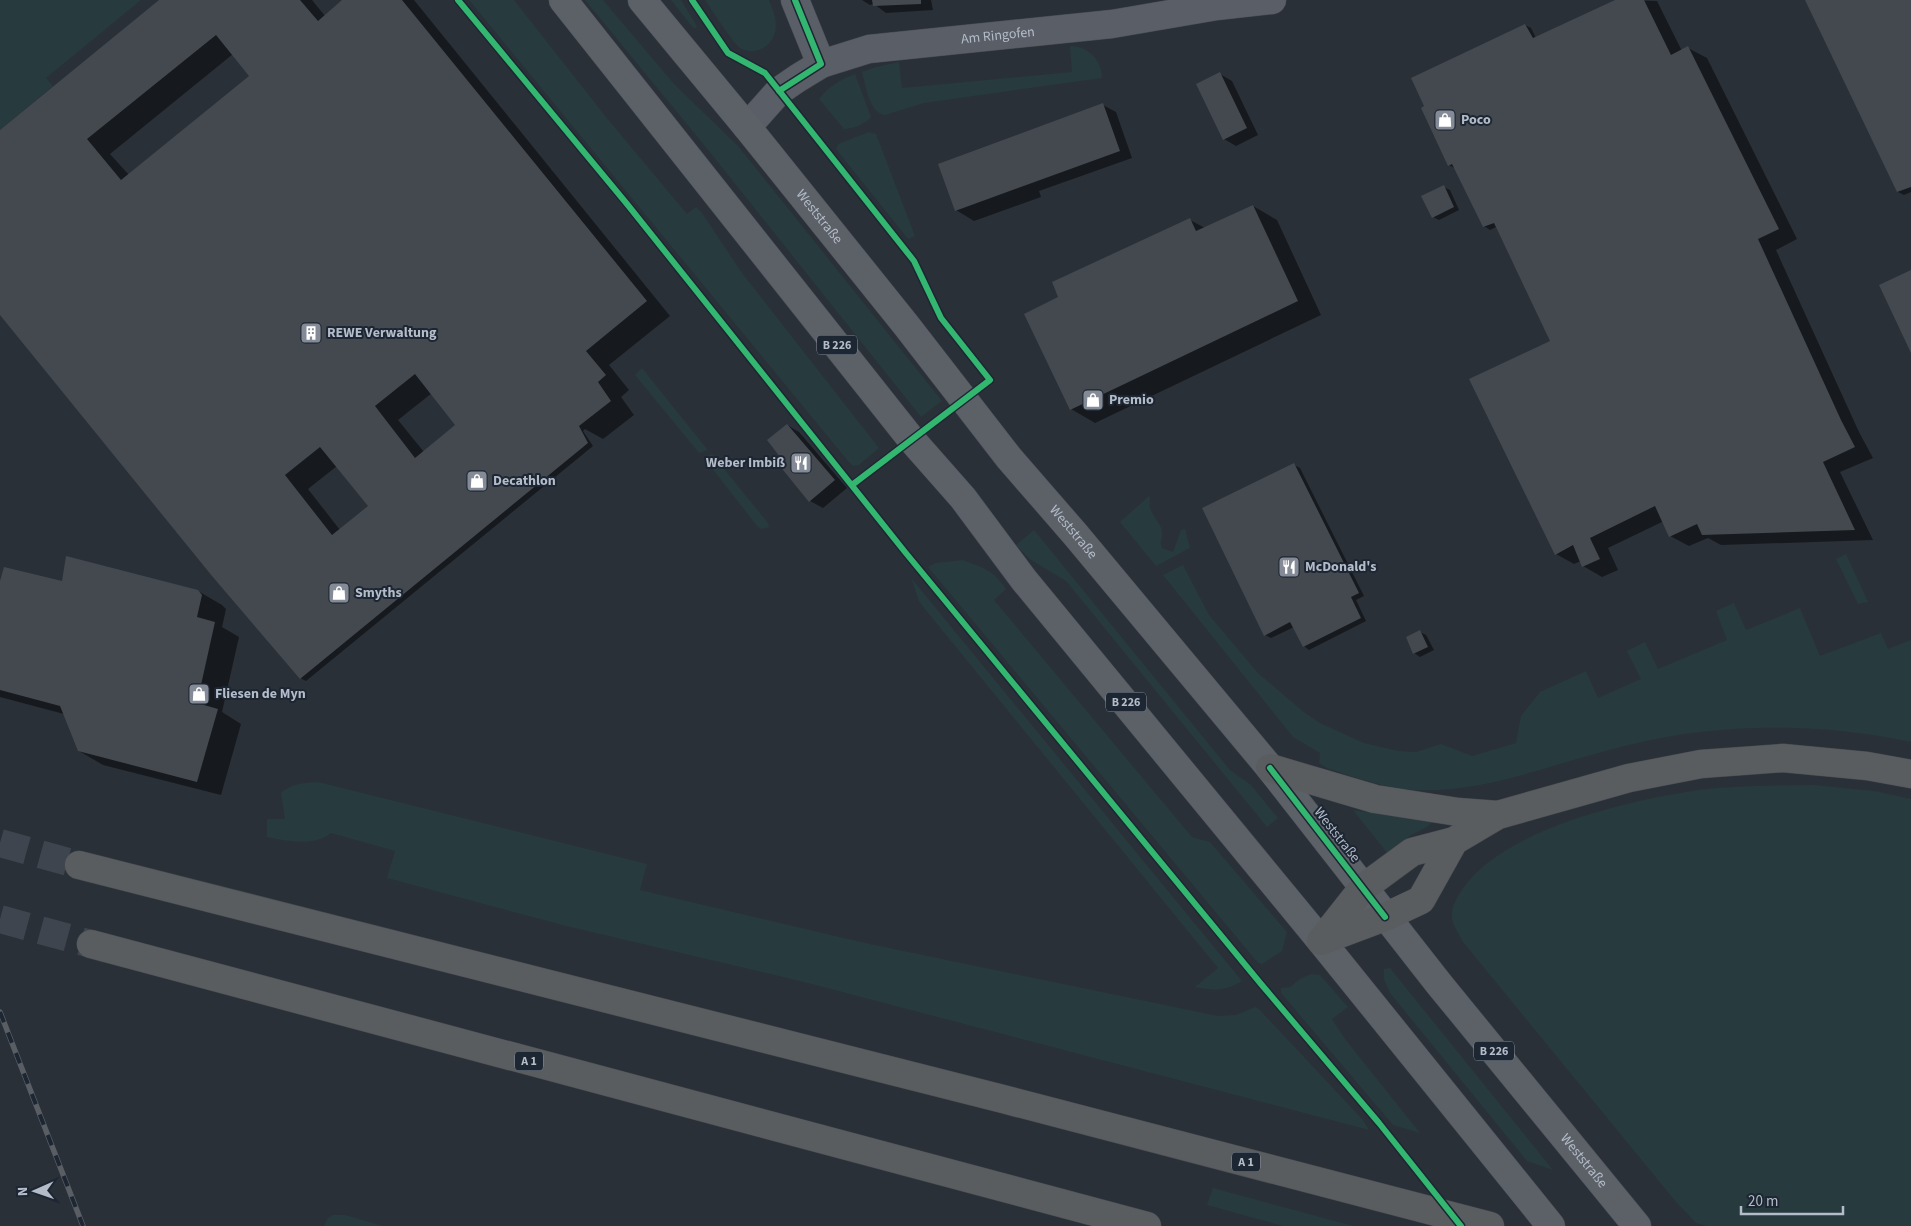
<svg xmlns="http://www.w3.org/2000/svg" width="1911" height="1226" viewBox="0 0 1911 1226" font-family="'Source Sans 3',sans-serif">
<style>
.green{fill:#273a3e}
.shadow{fill:#0007;fill-rule:evenodd}
.building{fill:#444950;fill-rule:evenodd}
.lines{fill:none;stroke-linecap:round;stroke-linejoin:round}
.motorway-tunnel{stroke:#3f454e;stroke-width:28;stroke-dasharray:28 14;stroke-linecap:butt}
.minor-casing{stroke:#484c53;stroke-width:29}
.primary-casing{stroke:#484c55;stroke-width:29}
.motorway-casing{stroke:#474c53;stroke-width:29}
.minor{stroke:#5a5e66;stroke-width:28}
.primary{stroke:#5c6168;stroke-width:28}
.motorway{stroke:#5a5d60;stroke-width:28}
.rail-casing{stroke:#595d64;stroke-width:5.5}
.rail{stroke:#1d2633;stroke-width:4;stroke-dasharray:11;stroke-linecap:butt}
.cycleway-casing{stroke:#1d2633;stroke-width:9}
.cycleway{stroke:#33b770;stroke-width:6}
.labels{text-anchor:middle;dominant-baseline:central;stroke-width:4;stroke-linejoin:round;paint-order:stroke}
.shield{fill:#1d2633;stroke:#878f9c;stroke-width:1}
.shield-label{font-size:12px;font-weight:bold;fill:#b4bcc9}
.street-label{font-size:14px;fill:#b4bcc9;stroke:#1d2633}
.poi-label{font-size:14px;font-weight:bold;fill:#b4bcc9;stroke:#1d2633;text-anchor:start}
</style>
<rect width="100%" height="100%" fill="#2a3038"/>
<!-- green -->
<path class="green" d="M 0,0 L 141,0 L 46,78 L 53,86 L 0,130 Z
M 469,0 L 514,0 L 606,117 L 687,214 L 696,207 L 702,213 L 742,273 L 879,448 L 859,465 L 853,466 L 848,461 Z
M 585,0 L 603,0 L 675,85 L 738,146 L 942,401 L 921,417 L 709,151 Z
M 671,0 L 681,0 L 697,26 L 694,29 Z
M 705,0 L 769,0 C 772,8 776,17 776,26 C 776,44 756,58 740,48 C 733,43 711,9 705,0 Z
M 1070,46 C 1088,46 1102,60 1102,78 L 924,103 L 885,115 C 869,113 866,86 862,72 L 876,67 L 899,62 L 902,88 L 1072,72 Z
M 855,74 L 871,117 C 866,124 853,129 844,129 L 819,99 C 829,86 840,80 855,74 Z
M 869,132 L 876,134 L 915,236 L 908,239 L 836,149 L 838,144 Z
M 642,368 L 707,449 L 707,450 L 699,453 L 635,375 Z
M 712,454 L 768,523 L 769,527 L 761,529 L 757,526 L 704,458 Z
M 1149,496 L 1150,498 C 1147,515 1161,520 1162,532 C 1163,539 1159,541 1162,548 L 1173,552 L 1181,530 L 1185,529 L 1190,548 L 1156,566 L 1120,522 Z
M 1034,530 L 1230,770 L 1251,785 L 1278,818 L 1267,827 L 1066,581 L 1031,560 L 1016,545 Z
M 1846,554 L 1868,602 L 1858,604 L 1836,559 Z
M 963,560 C 984,568 993,570 1006,589 L 994,600 L 1192,837 L 1210,842 L 1287,932 L 1282,951 L 1262,964 L 1258,963 L 928,567 L 936,563 Z
M 1183,565 L 1209,615 L 1258,673 L 1305,713 L 1320,723 L 1364,743 L 1398,751 L 1416,752 L 1441,744 L 1472,756 L 1516,743 L 1521,716 L 1540,692 L 1586,671 L 1598,698 L 1641,679 L 1627,651 L 1645,642 L 1658,669 L 1727,640 L 1716,611 L 1734,603 L 1746,630 L 1800,608 L 1820,656 L 1881,633 L 1888,649 L 1911,640 L 1911,742 C 1842,727 1770,724 1700,732 C 1654,737 1608,750 1563,763 C 1513,778 1468,792 1415,790 C 1384,788 1356,778 1327,768 L 1319,763 L 1320,753 L 1293,737 L 1163,575 Z
M 912,580 L 912,579 L 1242,981 C 1226,991 1213,991 1195,987 L 1218,968 L 924,608 L 919,601 Z
M 318,782 L 647,864 L 640,890 L 865,943 L 1218,1016 L 1236,1015 L 1255,1007 L 1259,1009 L 1363,1120 L 1369,1130 L 804,982 L 566,926 L 387,878 L 395,851 L 331,833 C 314,847 287,841 267,837 L 267,819 L 285,819 L 281,793 C 293,783 303,783 318,782 Z
M 1814,785 L 1874,791 L 1911,799 L 1911,1226 L 1706,1226 L 1696,1223 L 1676,1202 L 1463,942 C 1459,934 1451,924 1452,914 C 1452,907 1456,899 1460,893 C 1497,832 1619,803 1686,792 C 1728,785 1772,786 1814,785 Z
M 1353,810 L 1415,819 L 1432,818 L 1433,822 L 1427,827 L 1411,835 L 1388,854 Z
M 1390,968 L 1553,1170 L 1527,1161 L 1390,993 L 1384,979 L 1384,969 Z
M 1311,974 L 1320,975 L 1348,1007 L 1332,1019 L 1345,1039 L 1420,1133 L 1393,1125 L 1281,993 L 1281,988 L 1290,987 L 1300,979 Z
M 1213,1188 L 1342,1223 L 1354,1226 L 1283,1226 L 1207,1205 Z
M 333,1215 L 345,1215 L 383,1226 L 324,1226 L 328,1218 Z"/>
<!-- shadow -->
<path class="shadow" d="M 161,0 L 312,0 L 325,16 L 344,0 L 414,0 L 670,316 L 609,365 L 629,390 L 621,397 L 634,415 L 603,439 L 585,429 L 583,431 L 593,446 L 306,681 L 300,678 L 0,312 L 0,132 ZM 233,54 L 250,76 L 129,175 L 110,154 ZM 432,393 L 457,425 L 424,452 L 398,420 ZM 337,466 L 370,506 L 340,530 L 308,489 Z
M 862,0 L 931,0 L 933,10 L 886,13 L 874,4 L 870,5 Z
M 1618,0 L 1657,1 L 1682,51 L 1688,48 L 1707,58 L 1797,239 L 1776,250 L 1859,432 L 1873,458 L 1840,472 L 1873,540 L 1721,545 L 1708,538 L 1689,546 L 1670,536 L 1664,521 L 1608,548 L 1618,570 L 1602,577 L 1583,566 L 1581,561 L 1574,564 L 1556,554 L 1552,342 L 1496,227 L 1490,230 L 1484,226 L 1456,169 L 1449,165 L 1525,25 L 1531,28 L 1536,38 Z
M 1806,0 L 1911,0 L 1911,192 L 1904,195 L 1898,192 Z
M 1220,74 L 1232,81 L 1258,135 L 1236,146 L 1224,139 Z
M 1103,105 L 1116,112 L 1132,158 L 1039,191 L 1041,197 L 974,221 L 956,210 Z
M 1444,187 L 1450,190 L 1459,210 L 1439,220 L 1433,217 Z
M 1253,206 L 1277,220 L 1321,315 L 1095,423 L 1071,409 L 1060,297 L 1190,220 L 1205,228 Z
M 787,425 L 799,432 L 847,488 L 823,508 L 810,501 L 781,465 L 785,461 Z
M 1294,465 L 1300,468 L 1364,596 L 1356,600 L 1366,621 L 1309,650 L 1304,646 L 1294,627 L 1271,638 L 1265,635 Z
M 63,583 L 198,591 L 222,605 L 226,609 L 222,627 L 239,637 L 222,712 L 241,724 L 221,795 L 103,765 L 79,751 L 64,714 L 0,697 L 0,585 Z
M 1420,632 L 1426,635 L 1434,650 L 1420,657 L 1414,653 L 1407,638 Z"/>
<!-- building -->
<path class="building" d="M 159,0 L 300,0 L 318,21 L 342,0 L 402,0 L 647,301 L 586,351 L 606,375 L 598,382 L 611,401 L 579,426 L 588,443 L 300,679 L 212,576 L 0,315 L 0,130 ZM 216,35 L 249,76 L 121,180 L 87,139 ZM 415,374 L 455,425 L 415,458 L 375,406 ZM 320,447 L 368,506 L 332,535 L 285,475 Z
M 872,0 L 921,0 L 921,4 L 873,6 Z
M 1615,0 L 1644,0 L 1671,55 L 1688,46 L 1779,229 L 1758,239 L 1841,420 L 1855,447 L 1823,462 L 1855,530 L 1702,535 L 1697,524 L 1669,537 L 1655,506 L 1590,538 L 1600,559 L 1582,567 L 1573,545 L 1555,555 L 1469,379 L 1550,341 L 1494,223 L 1483,227 L 1452,164 L 1448,166 L 1421,108 L 1424,106 L 1411,78 L 1525,24 L 1533,38 Z
M 1805,0 L 1911,0 L 1911,187 L 1897,192 Z
M 1220,72 L 1247,128 L 1223,140 L 1196,84 Z
M 1103,103 L 1120,151 L 955,211 L 938,164 Z
M 1444,185 L 1454,207 L 1432,218 L 1421,196 Z
M 1253,205 L 1298,301 L 1070,410 L 1024,314 L 1058,297 L 1052,282 L 1190,218 L 1196,231 Z
M 1911,270 L 1911,353 L 1879,285 Z
M 787,424 L 835,480 L 809,502 L 779,465 L 783,461 L 767,440 Z
M 1294,463 L 1359,593 L 1351,597 L 1361,618 L 1303,647 L 1290,622 L 1264,636 L 1202,508 Z
M 66,556 L 198,590 L 202,595 L 197,617 L 215,622 L 197,703 L 218,709 L 197,782 L 78,751 L 60,706 L 0,690 L 0,581 L 4,567 L 62,581 Z
M 1420,630 L 1428,647 L 1413,654 L 1406,637 Z"/>
<g class="lines">
<!-- motorway-tunnel -->
<path class="motorway-tunnel" d="M 0,843 L 79,865
M 0,919 L 91,944"/>
<!-- minor casing -->
<g class="minor-casing">
<g id="minor">
<path d="M 795,0 L 821,64"/>
<path id="s1" d="M 747,127 L 779,91 L 798,78 L 821,64 L 869,49 L 1112,24 L 1217,6 L 1272,0"/>
</g>
</g>
<!-- primary casing -->
<g class="primary-casing">
<g id="primary">
<path d="M 563,0 L 911,439 L 963,498 L 1024,580 L 1321,941 L 1551,1226"/>
<path id="s2" d="M 642,0 L 747,127 L 906,325 L 1009,458 L 1075,534 L 1270,768 L 1439,984 L 1637,1226"/>
</g>
</g>
<!-- motorway casing -->
<g class="motorway-casing">
<path id="motorway" d="M 1270,768 L 1375,799 L 1458,812 L 1498,815
M 79,865 L 1003,1099 L 1490,1226
M 1321,941 L 1363,888 L 1412,852 L 1454,841 L 1498,815 L 1629,778 L 1701,764 L 1783,758 L 1867,766 L 1911,774
M 1321,941 L 1385,917 L 1421,900 L 1454,841
M 91,944 L 1147,1226"/>
</g>
<!-- minor -->
<use href="#minor" class="minor"/>
<!-- primary -->
<use href="#primary" class="primary"/>
<!-- motorway -->
<use href="#motorway" class="motorway"/>
<!-- rail casing -->
<g class="rail-casing">
<path id="rail" d="M 0,1012 L 83,1226"/>
</g>
<!-- rail -->
<use href="#rail" class="rail"/>
<!-- cycleway casing -->
<g class="cycleway-casing">
<path id="cycleway" d="M 458,0 L 627,204 L 905,552 L 1261,984 L 1379,1123 L 1461,1226
M 692,0 L 728,53 L 765,73 L 914,261 L 941,318 L 990,380 L 852,485
M 779,91 L 821,64 L 795,0
M 1270,768 L 1385,917"/>
</g>
<!-- cycleway -->
<use href="#cycleway" class="cycleway"/>
</g>
<!-- icons -->
<defs>
<g id="shop-square" transform="scale(1.125)"><rect x="-9" y="-9" width="18" height="18" rx="4" fill="#848b96" stroke="#1d2633"/><path d="M-5-2.5h2.3a2.7 3.5 0 0 1 5.4 0H5L5.5 6h-11ZM-1.5-2.5h3a1.5 2.3 0 0 0-3 0Z" fill="#fff"/></g>
<g id="building-square" transform="scale(1.125)"><rect x="-9" y="-9" width="18" height="18" rx="4" fill="#848b96" stroke="#1d2633"/><path d="M-4-6H4V6H1V3H-1V6H-4ZM-2.5-4.3h1.7v1.8h-1.7ZM.8-4.3h1.7v1.8H.8ZM-2.5-1h1.7V.8h-1.7ZM.8-1h1.7V.8H.8Z" fill="#fff"/></g>
<g id="restaurant-square" transform="scale(1.125)"><rect x="-9" y="-9" width="18" height="18" rx="4" fill="#848b96" stroke="#1d2633"/><path d="M-5-6h1v4h1v-4h1v4h1v-4h1v5L-1.5 .5V6h-2V.5L-5-1ZM5-6V6H3V1.5H1.5Q1.5-4 5-6Z" fill="#fff"/></g>
</defs>
<g fill-rule="evenodd">
<use href="#shop-square" x="1445" y="120"/>
<use href="#building-square" x="311" y="333"/>
<use href="#shop-square" x="1093" y="400"/>
<use href="#restaurant-square" x="801" y="463"/>
<use href="#shop-square" x="477" y="481"/>
<use href="#restaurant-square" x="1289" y="567"/>
<use href="#shop-square" x="339" y="593"/>
<use href="#shop-square" x="199" y="694"/>
</g>
<g class="labels">
<!-- shield labels -->
<g class="shield">
<rect x="817" y="335.5" width="40" height="19" rx="4"/>
<rect x="1106" y="692.5" width="40" height="19" rx="4"/>
<rect x="1474" y="1041.5" width="40" height="19" rx="4"/>
<rect x="515" y="1051.5" width="28" height="19" rx="4"/>
<rect x="1232" y="1152.5" width="28" height="19" rx="4"/>
</g>
<g class="shield-label">
<text x="837" y="345">B 226</text>
<text x="1126" y="702">B 226</text>
<text x="1494" y="1051">B 226</text>
<text x="529" y="1061">A 1</text>
<text x="1246" y="1162">A 1</text>
</g>
<!-- street labels -->
<g class="street-label">
<text stroke="none"><textPath href="#s1" startOffset="278">Am Ringofen</textPath></text>
<text stroke="none"><textPath href="#s2" startOffset="280">Weststraße</textPath></text>
<text stroke="none"><textPath href="#s2" startOffset="685">Weststraße</textPath></text>
<text transform="translate(1337 835) rotate(52)">Weststraße</text>
<text stroke="none"><textPath href="#s2" startOffset="1495">Weststraße</textPath></text>
</g>
<!-- poi labels -->
<g class="poi-label">
<text x="1461" y="120">Poco</text>
<text x="327" y="333">REWE Verwaltung</text>
<text x="1109" y="400">Premio</text>
<text x="785" y="463" text-anchor="end">Weber Imbiß</text>
<text x="493" y="481">Decathlon</text>
<text x="1305" y="567">McDonald's</text>
<text x="355" y="593">Smyths</text>
<text x="215" y="694">Fliesen de Myn</text>
</g>
</g>
<!-- north arrow -->
<g transform="translate(35 1191) rotate(268)" stroke="#1d2633" stroke-width="4" paint-order="stroke">
<path d="M0-4L9 19L0 12L-9 19Z" fill="#b4bcc9"/>
<text y="-8" font-size="14" font-weight="bold" text-anchor="middle" fill="#b4bcc9">N</text>
</g>
<!-- scale -->
<path d="M1741 1206v8h102v-8" fill="none" stroke="#b4bcc9" stroke-width="2.5"/>
<text x="1748" y="1206" font-size="15" fill="#b4bcc9" stroke="#1d2633" stroke-width="4" paint-order="stroke">20 m</text>
</svg>
